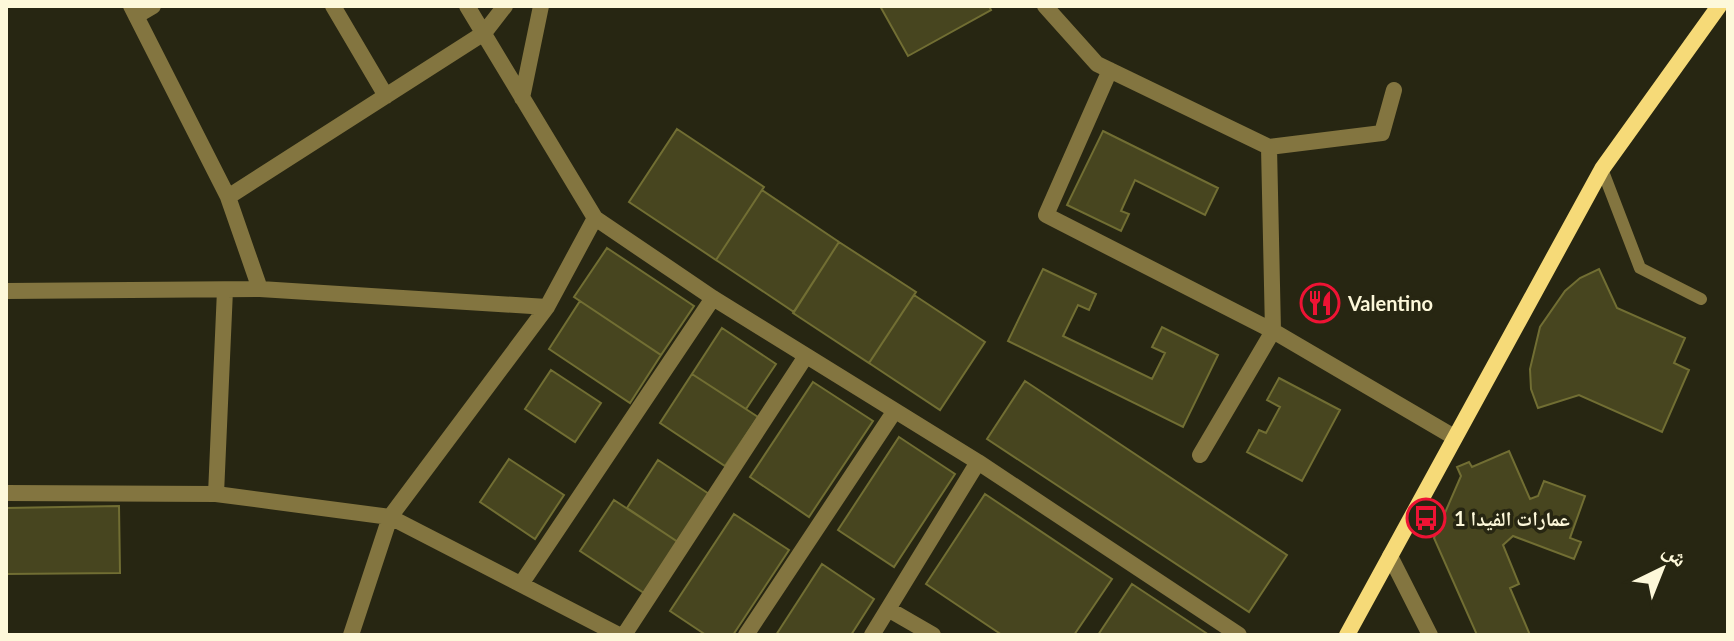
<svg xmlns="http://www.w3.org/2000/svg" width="1734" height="641" viewBox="0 0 1734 641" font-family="Lato,'Noto Naskh Arabic',sans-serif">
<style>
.building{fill:#47451f;stroke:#716e33;stroke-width:2}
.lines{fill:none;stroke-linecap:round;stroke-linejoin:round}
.lane{stroke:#837540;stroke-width:12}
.street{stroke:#837540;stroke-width:16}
.secondary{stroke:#f6da78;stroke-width:16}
.labels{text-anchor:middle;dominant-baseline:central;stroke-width:7;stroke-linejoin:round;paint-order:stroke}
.poi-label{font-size:20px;font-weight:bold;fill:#fdf8da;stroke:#272612;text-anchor:start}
</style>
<rect width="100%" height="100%" fill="#272612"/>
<!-- building -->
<path class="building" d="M 880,6 L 989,6 L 991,10 L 908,56 Z
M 677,129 L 764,187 L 716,260 L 629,202 Z
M 1103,131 L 1218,188 L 1205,215 L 1135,180 L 1121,211 L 1129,214 L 1121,231 L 1067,205 Z
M 762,190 L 839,242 L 794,312 L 716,260 Z
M 839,242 L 916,292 L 869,363 L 793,313 Z
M 607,248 L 694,306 L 661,355 L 574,297 Z
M 1043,269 L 1096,294 L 1089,310 L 1078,305 L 1063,336 L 1152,379 L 1165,353 L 1152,347 L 1162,327 L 1218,355 L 1183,427 L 1008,341 Z
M 1599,269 L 1617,308 L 1685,338 L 1674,363 L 1689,370 L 1662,432 L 1579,395 L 1538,408 L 1531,389 L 1530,369 L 1540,327 L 1565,291 L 1580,278 Z
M 914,295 L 985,342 L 940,410 L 869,363 Z
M 580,301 L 661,355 L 630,403 L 549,349 Z
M 722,328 L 776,364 L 746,409 L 692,374 Z
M 551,370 L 601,403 L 575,442 L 525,409 Z
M 692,374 L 758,417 L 725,466 L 660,423 Z
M 1279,378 L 1340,410 L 1302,481 L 1247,452 L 1259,430 L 1266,433 L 1280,407 L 1267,400 Z
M 1025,381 L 1287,555 L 1249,612 L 987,439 Z
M 813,382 L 873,421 L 809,517 L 750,477 Z
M 899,437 L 955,474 L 894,567 L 838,530 Z
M 1509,451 L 1530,499 L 1538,496 L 1544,481 L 1585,496 L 1570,538 L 1581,542 L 1574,559 L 1513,536 L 1503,545 L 1519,584 L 1510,588 L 1530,635 L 1477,635 L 1434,538 L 1461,476 L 1457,467 L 1469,462 L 1472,467 Z
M 509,459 L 564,495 L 535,539 L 480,502 Z
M 658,460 L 709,494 L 678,542 L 627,508 Z
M 985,494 L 1112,579 L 1074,635 L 1002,635 L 926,584 Z
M 614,500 L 678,542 L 644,593 L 580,551 Z
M 119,506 L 120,573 L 6,574 L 6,508 Z
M 734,514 L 789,550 L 733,635 L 706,635 L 670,611 Z
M 822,564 L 874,599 L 851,635 L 776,635 Z
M 1132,584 L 1209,635 L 1098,635 Z"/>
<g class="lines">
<!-- lane -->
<path class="lane" d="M 1602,169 L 1640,268 L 1701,299"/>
<!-- street -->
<path class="street" d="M 131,6 L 228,197 L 260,289
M 333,6 L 386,96
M 467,6 L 595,218 L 713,298 L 978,462 L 1239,635
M 1045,6 L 1097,64 L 1269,147 L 1382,133 L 1394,90
M 136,16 L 153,6
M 1110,70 L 1046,215 L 1273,331 L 1200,455
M 522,98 L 541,6
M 1269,147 L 1273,331 L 1454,437
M 228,197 L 484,33 L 505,6
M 6,291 L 260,289 L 547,307
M 6,493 L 216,494 L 390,517 L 619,635
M 216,494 L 225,290
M 1390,556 L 1430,635
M 521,584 L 713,298
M 888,609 L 933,635
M 351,635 L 390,517 L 547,307 L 595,218
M 624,635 L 806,356
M 746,635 L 894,412
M 872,635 L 978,462"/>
<!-- secondary -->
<path class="secondary" d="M 1347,635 L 1602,169 L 1719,6"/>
</g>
<!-- icons -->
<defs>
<g id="restaurant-ring" transform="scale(2)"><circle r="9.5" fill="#272612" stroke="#ef1334" stroke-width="1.5"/><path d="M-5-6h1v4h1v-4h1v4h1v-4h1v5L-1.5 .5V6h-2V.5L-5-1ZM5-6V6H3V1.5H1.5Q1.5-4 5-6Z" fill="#ef1334"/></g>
<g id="bus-ring" transform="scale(2)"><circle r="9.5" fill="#272612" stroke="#ef1334" stroke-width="1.5"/><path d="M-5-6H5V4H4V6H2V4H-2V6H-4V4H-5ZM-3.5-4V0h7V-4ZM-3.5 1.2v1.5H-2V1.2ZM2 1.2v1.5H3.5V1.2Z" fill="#ef1334"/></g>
</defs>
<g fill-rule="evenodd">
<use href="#restaurant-ring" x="1320" y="303"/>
<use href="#bus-ring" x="1426" y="518"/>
</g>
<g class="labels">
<!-- poi labels -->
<g class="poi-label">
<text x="1348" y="303">Valentino</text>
<text x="1454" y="518">عمارات الفيدا 1</text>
</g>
</g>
<!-- border -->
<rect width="1734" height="641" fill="none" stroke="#fdf8da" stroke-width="16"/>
<!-- north arrow -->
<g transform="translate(1662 569) rotate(43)" stroke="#272612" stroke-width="6" paint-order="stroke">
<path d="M0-6L14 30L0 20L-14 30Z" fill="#fdf8da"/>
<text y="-12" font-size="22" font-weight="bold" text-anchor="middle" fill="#fdf8da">ش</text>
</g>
</svg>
